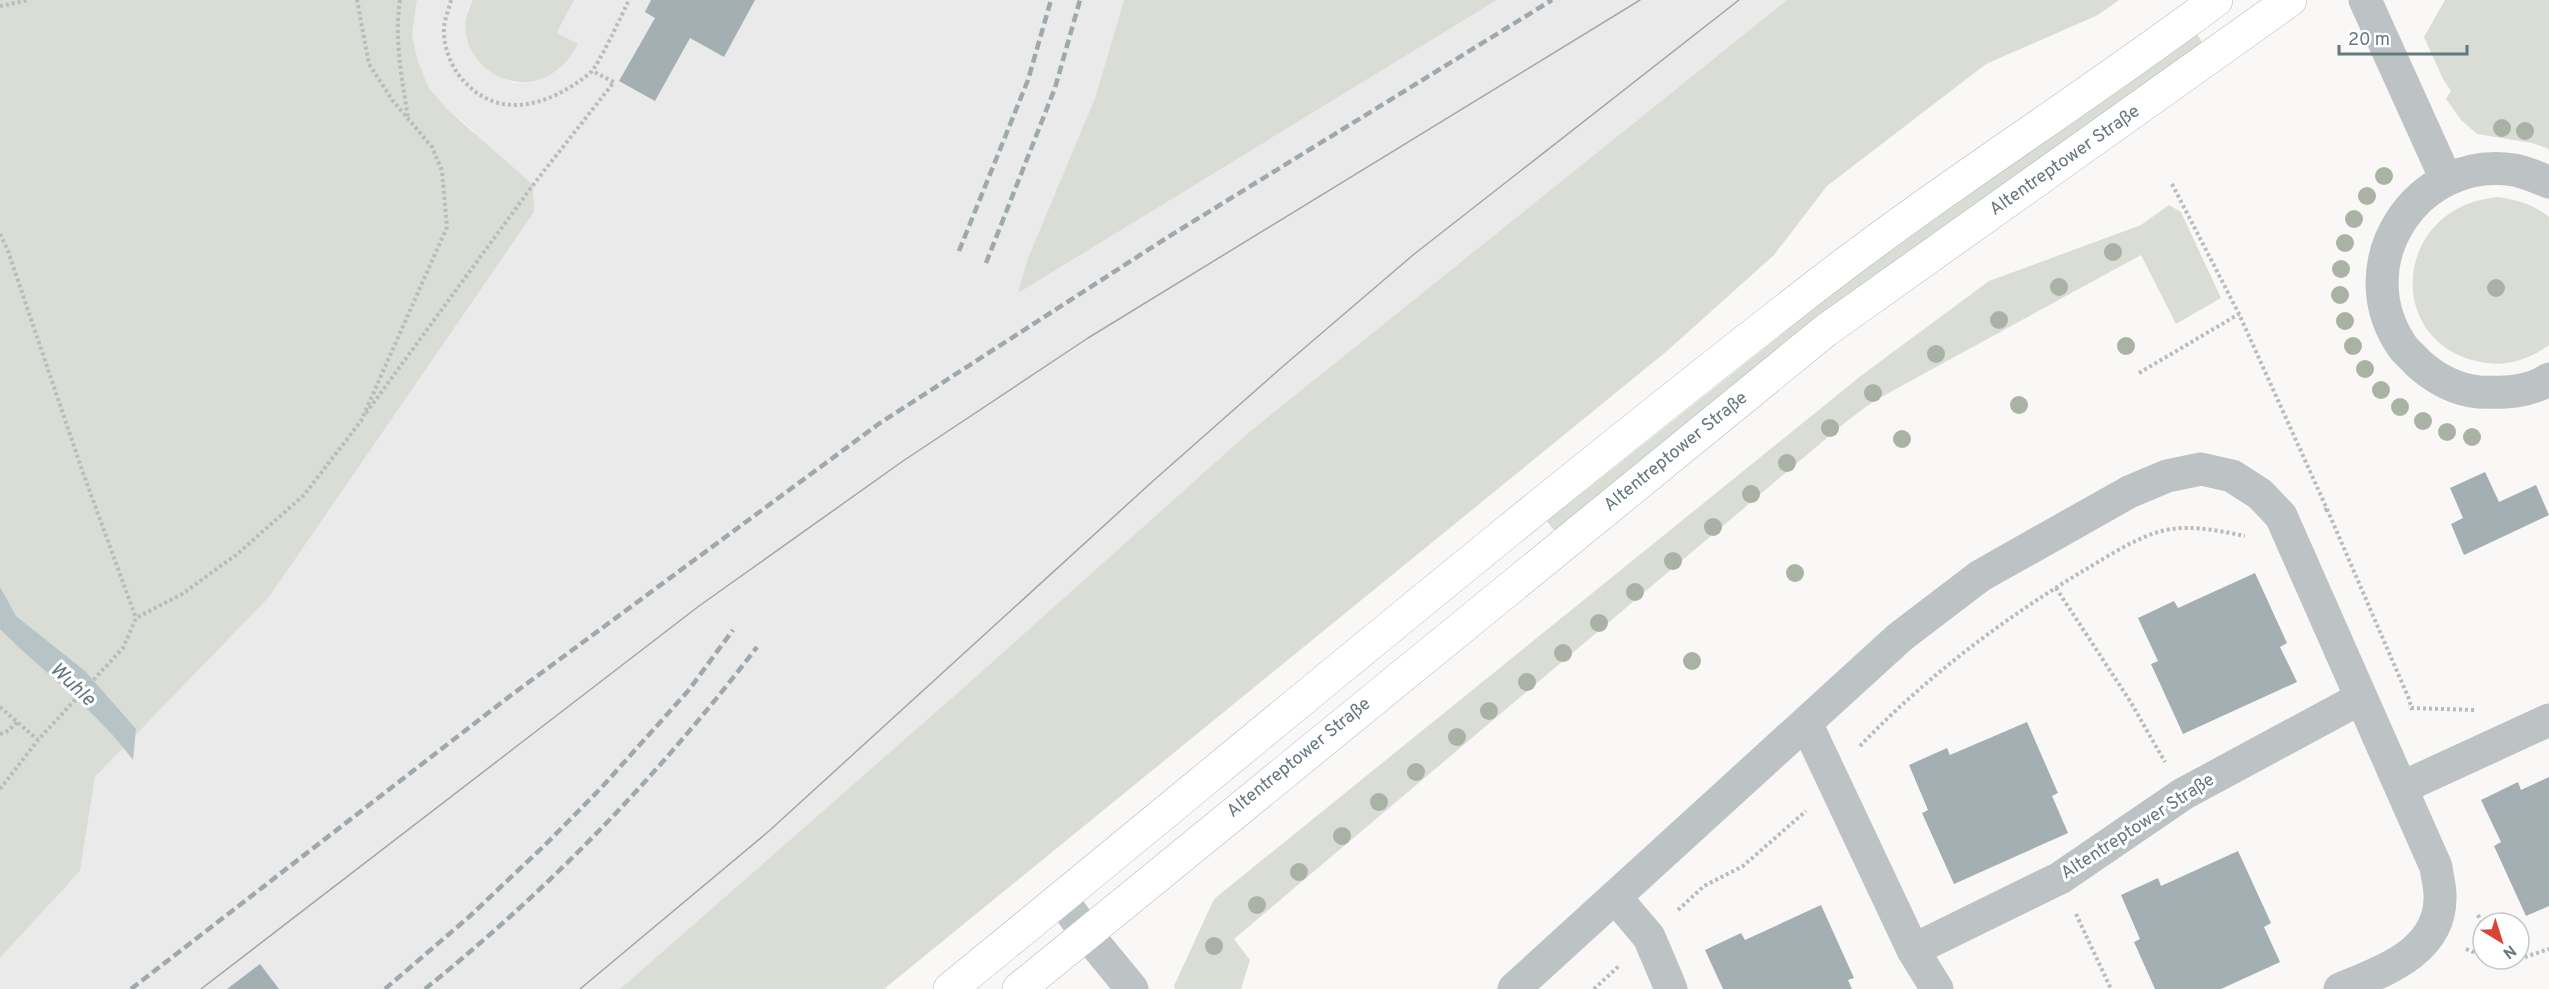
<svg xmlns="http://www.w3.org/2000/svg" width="2549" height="989" viewBox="0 0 2549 989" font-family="Overpass,sans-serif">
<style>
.built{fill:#e9eae9}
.green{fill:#d9ddd6}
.water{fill:#b7c4c7}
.building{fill:#a4afb3}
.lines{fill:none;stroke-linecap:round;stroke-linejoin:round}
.major-casing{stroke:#b1b7ba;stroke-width:34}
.path{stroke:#b8bcbe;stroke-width:4;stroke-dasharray:3 3;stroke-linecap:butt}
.minor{stroke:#bdc3c5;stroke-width:33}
.major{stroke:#fff;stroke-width:33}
.tram{stroke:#9fa8ac;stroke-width:1.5}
.rail{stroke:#9fa8ac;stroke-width:4.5;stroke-dasharray:9 4.5;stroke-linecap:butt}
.tree{fill:#aab2a6}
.labels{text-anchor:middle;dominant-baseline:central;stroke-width:6;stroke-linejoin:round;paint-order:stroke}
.street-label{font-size:18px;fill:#65787f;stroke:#fff}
.water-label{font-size:20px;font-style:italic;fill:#60767a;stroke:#fff}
</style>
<rect width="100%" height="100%" fill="#f9f8f6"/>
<!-- built -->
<path class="built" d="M 417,0 L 473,0 L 467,10 L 493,73 L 513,83 L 533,82 L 574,0 L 1124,0 L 1095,98 L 1028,258 L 1019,292 L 1497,0 L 1787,0 L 1248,433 L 979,674 L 620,989 L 0,989 L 0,958 L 80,871 L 95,777 L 269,597 L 474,131 L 446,108 L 429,88 L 418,61 L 412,35 Z"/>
<!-- green -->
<path class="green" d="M 0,0 L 417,0 L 412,35 L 418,61 L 429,88 L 446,108 L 533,185 L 534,212 L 269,597 L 95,777 L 80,871 L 0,958 Z
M 473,0 L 574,0 L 557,33 L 578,44 C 535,125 438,61 473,0 Z
M 1124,0 L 1497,0 L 1018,293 L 1028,258 L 1095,98 Z
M 1787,0 L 2119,0 L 2098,15 L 1986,64 L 1827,186 L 1774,255 L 1667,351 L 884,989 L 620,989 L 979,674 L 1248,433 Z
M 2445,0 L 2549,0 L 2549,149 L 2532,143 L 2477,134 L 2461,120 L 2446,99 L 2451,91 L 2443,79 L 2424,37 Z
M 2196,33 L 2204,45 L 1556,533 L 1547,521 L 1857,275 Z
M 2498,197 C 2517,200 2533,204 2549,217 L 2549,345 C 2527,361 2503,368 2476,361 C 2383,339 2394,206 2498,197 Z
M 2169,205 L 2181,212 L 2221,298 L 2176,324 L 2141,255 L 1874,401 L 1847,421 L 1234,939 L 1250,960 L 1241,989 L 1175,989 L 1174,986 L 1214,899 L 1862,375 L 1989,281 L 2141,225 Z"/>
<!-- water -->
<path class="water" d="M 0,587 L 16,616 L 85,671 L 136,729 L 133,760 C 96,710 44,673 0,629 Z"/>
<!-- building -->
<path class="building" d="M 651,0 L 755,0 L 724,57 L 690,38 L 655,101 L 619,81 L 655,18 L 645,12 Z
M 2485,472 L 2499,502 L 2536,485 L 2549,515 L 2464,555 L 2451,524 L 2463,518 L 2450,488 Z
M 2255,573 L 2287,643 L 2280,647 L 2297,682 L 2183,734 L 2151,664 L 2158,661 L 2138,618 L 2174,601 L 2178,608 Z
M 2027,722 L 2058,793 L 2052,796 L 2068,833 L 1954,884 L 1922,813 L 1928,810 L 1909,765 L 1947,748 L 1950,755 Z
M 2549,777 L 2549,906 L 2526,916 L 2494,846 L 2501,842 L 2481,800 L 2518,782 L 2521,790 Z
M 2238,851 L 2271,923 L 2264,927 L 2280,962 L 2221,989 L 2155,989 L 2134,942 L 2140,939 L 2121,895 L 2158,878 L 2161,886 Z
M 1821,905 L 1854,978 L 1848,980 L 1852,989 L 1723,989 L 1705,950 L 1741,933 L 1745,940 Z
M 260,964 L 279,989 L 227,989 Z"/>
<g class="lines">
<!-- major casing -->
<g class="major-casing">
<path id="major" d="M 950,989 C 1238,754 1522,514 1816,286 C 1945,186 2085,98 2216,0
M 1019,989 L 1825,331 L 2290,0"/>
</g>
<!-- path -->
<path class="path" d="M 400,0 C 394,39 402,79 408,118
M 451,0 C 449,9 445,18 444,27 C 443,43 449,61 458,74 C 495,123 548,107 590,73 C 599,65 622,14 629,0
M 0,6 L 29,0
M 2172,184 L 2239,314 L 2327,509 L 2322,511
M 0,234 L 8,251 L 82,470 L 136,618
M 2139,373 L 2239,314
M 366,413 L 533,185 L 614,82 L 592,71
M 2327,509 L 2409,699 L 2412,710
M 2056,588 L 2130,701 L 2165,762
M 0,707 L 38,740
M 2411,708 L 2474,710
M 0,734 L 6,732 L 18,722
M 1860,746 C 1924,679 1999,622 2078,574 C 2102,560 2128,542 2155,533 C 2184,523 2216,530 2245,536
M 0,789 L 38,740 L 123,648 L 136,618 L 182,594 L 236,555 L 304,495 L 361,421 L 447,227 L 442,171 L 432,147 L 393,101 L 369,64 L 357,0
M 1678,910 L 1704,886 L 1743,866 L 1806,811
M 2076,914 L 2111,989
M 2478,915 L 2483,925
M 2466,949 L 2483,956
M 2519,959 L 2549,949
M 1594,989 L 1620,965"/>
<!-- minor -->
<path class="minor" d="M 2365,0 L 2446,179
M 2549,182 C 2538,178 2526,172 2514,170 C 2416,155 2346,264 2402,346 C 2406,352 2413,357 2418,363 C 2434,378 2456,390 2479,392 C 2502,393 2529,393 2549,379
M 1806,723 L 1913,950 L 1937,989
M 2401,788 L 2549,720
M 1615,897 L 1649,937 L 1671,989
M 1061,898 L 1086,933 L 1132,989
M 1913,950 L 2060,878 L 2183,794 L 2361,698
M 1514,989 L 1900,637 L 1980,576 L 2129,492 L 2167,476 L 2201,469 L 2232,476 L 2260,494 L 2281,516 L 2436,867 C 2437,876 2440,886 2440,895 C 2442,952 2383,971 2340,989"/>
<!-- major -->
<use href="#major" class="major"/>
<!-- tram -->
<path class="tram" d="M 201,989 L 699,606 L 903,461 L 1088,338 L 1640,0
M 580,989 L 769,831 L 1153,481 L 1281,368 L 1413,255 L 1739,0"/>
<!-- rail -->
<path class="rail" d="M 959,251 L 1028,80 L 1051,0
M 986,263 L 1055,88 L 1080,0
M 131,989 L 510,696 L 880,423 L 1168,237 L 1552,0
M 385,989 L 470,916 L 546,844 L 602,787 L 688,691 L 733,630
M 425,989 C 552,887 658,776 757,647"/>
</g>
<!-- trees -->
<g class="tree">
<circle cx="2502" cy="128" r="9"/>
<circle cx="2525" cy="131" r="9"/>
<circle cx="2384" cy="176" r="9"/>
<circle cx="2367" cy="196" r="9"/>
<circle cx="2354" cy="219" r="9"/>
<circle cx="2345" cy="243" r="9"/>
<circle cx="2113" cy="252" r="9"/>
<circle cx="2341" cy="269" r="9"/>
<circle cx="2059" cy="287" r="9"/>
<circle cx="2496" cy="288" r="9"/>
<circle cx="2340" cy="295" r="9"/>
<circle cx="1999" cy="320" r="9"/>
<circle cx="2345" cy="321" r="9"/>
<circle cx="2126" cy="346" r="9"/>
<circle cx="2353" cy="346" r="9"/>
<circle cx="1936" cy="354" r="9"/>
<circle cx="2365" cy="369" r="9"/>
<circle cx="2381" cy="390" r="9"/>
<circle cx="1873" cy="393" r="9"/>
<circle cx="2019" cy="405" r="9"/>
<circle cx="2400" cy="407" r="9"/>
<circle cx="2423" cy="421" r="9"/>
<circle cx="1830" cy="428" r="9"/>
<circle cx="2447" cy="432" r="9"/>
<circle cx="2472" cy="437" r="9"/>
<circle cx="1902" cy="439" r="9"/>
<circle cx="1787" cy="463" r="9"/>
<circle cx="1751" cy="494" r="9"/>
<circle cx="1713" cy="527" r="9"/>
<circle cx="1673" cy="561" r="9"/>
<circle cx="1795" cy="573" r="9"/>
<circle cx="1635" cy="592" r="9"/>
<circle cx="1599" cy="623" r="9"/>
<circle cx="1563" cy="653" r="9"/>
<circle cx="1692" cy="661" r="9"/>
<circle cx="1527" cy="682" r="9"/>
<circle cx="1489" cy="711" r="9"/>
<circle cx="1457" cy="737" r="9"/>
<circle cx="1416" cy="772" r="9"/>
<circle cx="1379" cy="802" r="9"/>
<circle cx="1342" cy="836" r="9"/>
<circle cx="1299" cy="872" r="9"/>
<circle cx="1257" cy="905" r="9"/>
<circle cx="1214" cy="946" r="9"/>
</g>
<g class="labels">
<!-- street labels -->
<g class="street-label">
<text transform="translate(2065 161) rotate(-35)">Altentreptower Straße</text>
<text transform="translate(1676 452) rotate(-39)">Altentreptower Straße</text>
<text transform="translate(1299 758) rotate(-39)">Altentreptower Straße</text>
<text transform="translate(2138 827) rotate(-33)">Altentreptower Straße</text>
</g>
<!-- water labels -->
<g class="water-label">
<text transform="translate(72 685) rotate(43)">Wuhle</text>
</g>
</g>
<!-- north arrow -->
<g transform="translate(2501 941) rotate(142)"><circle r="28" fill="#ffffff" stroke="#c1c9cc" stroke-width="1.5"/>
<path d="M0-4.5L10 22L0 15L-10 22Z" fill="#d94535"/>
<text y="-9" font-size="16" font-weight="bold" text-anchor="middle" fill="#65787f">N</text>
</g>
<!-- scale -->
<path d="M2339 45v9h128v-9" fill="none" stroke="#65787f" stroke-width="3"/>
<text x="2348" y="45" font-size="18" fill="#65787f" stroke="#ffffff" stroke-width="4.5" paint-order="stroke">20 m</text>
</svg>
